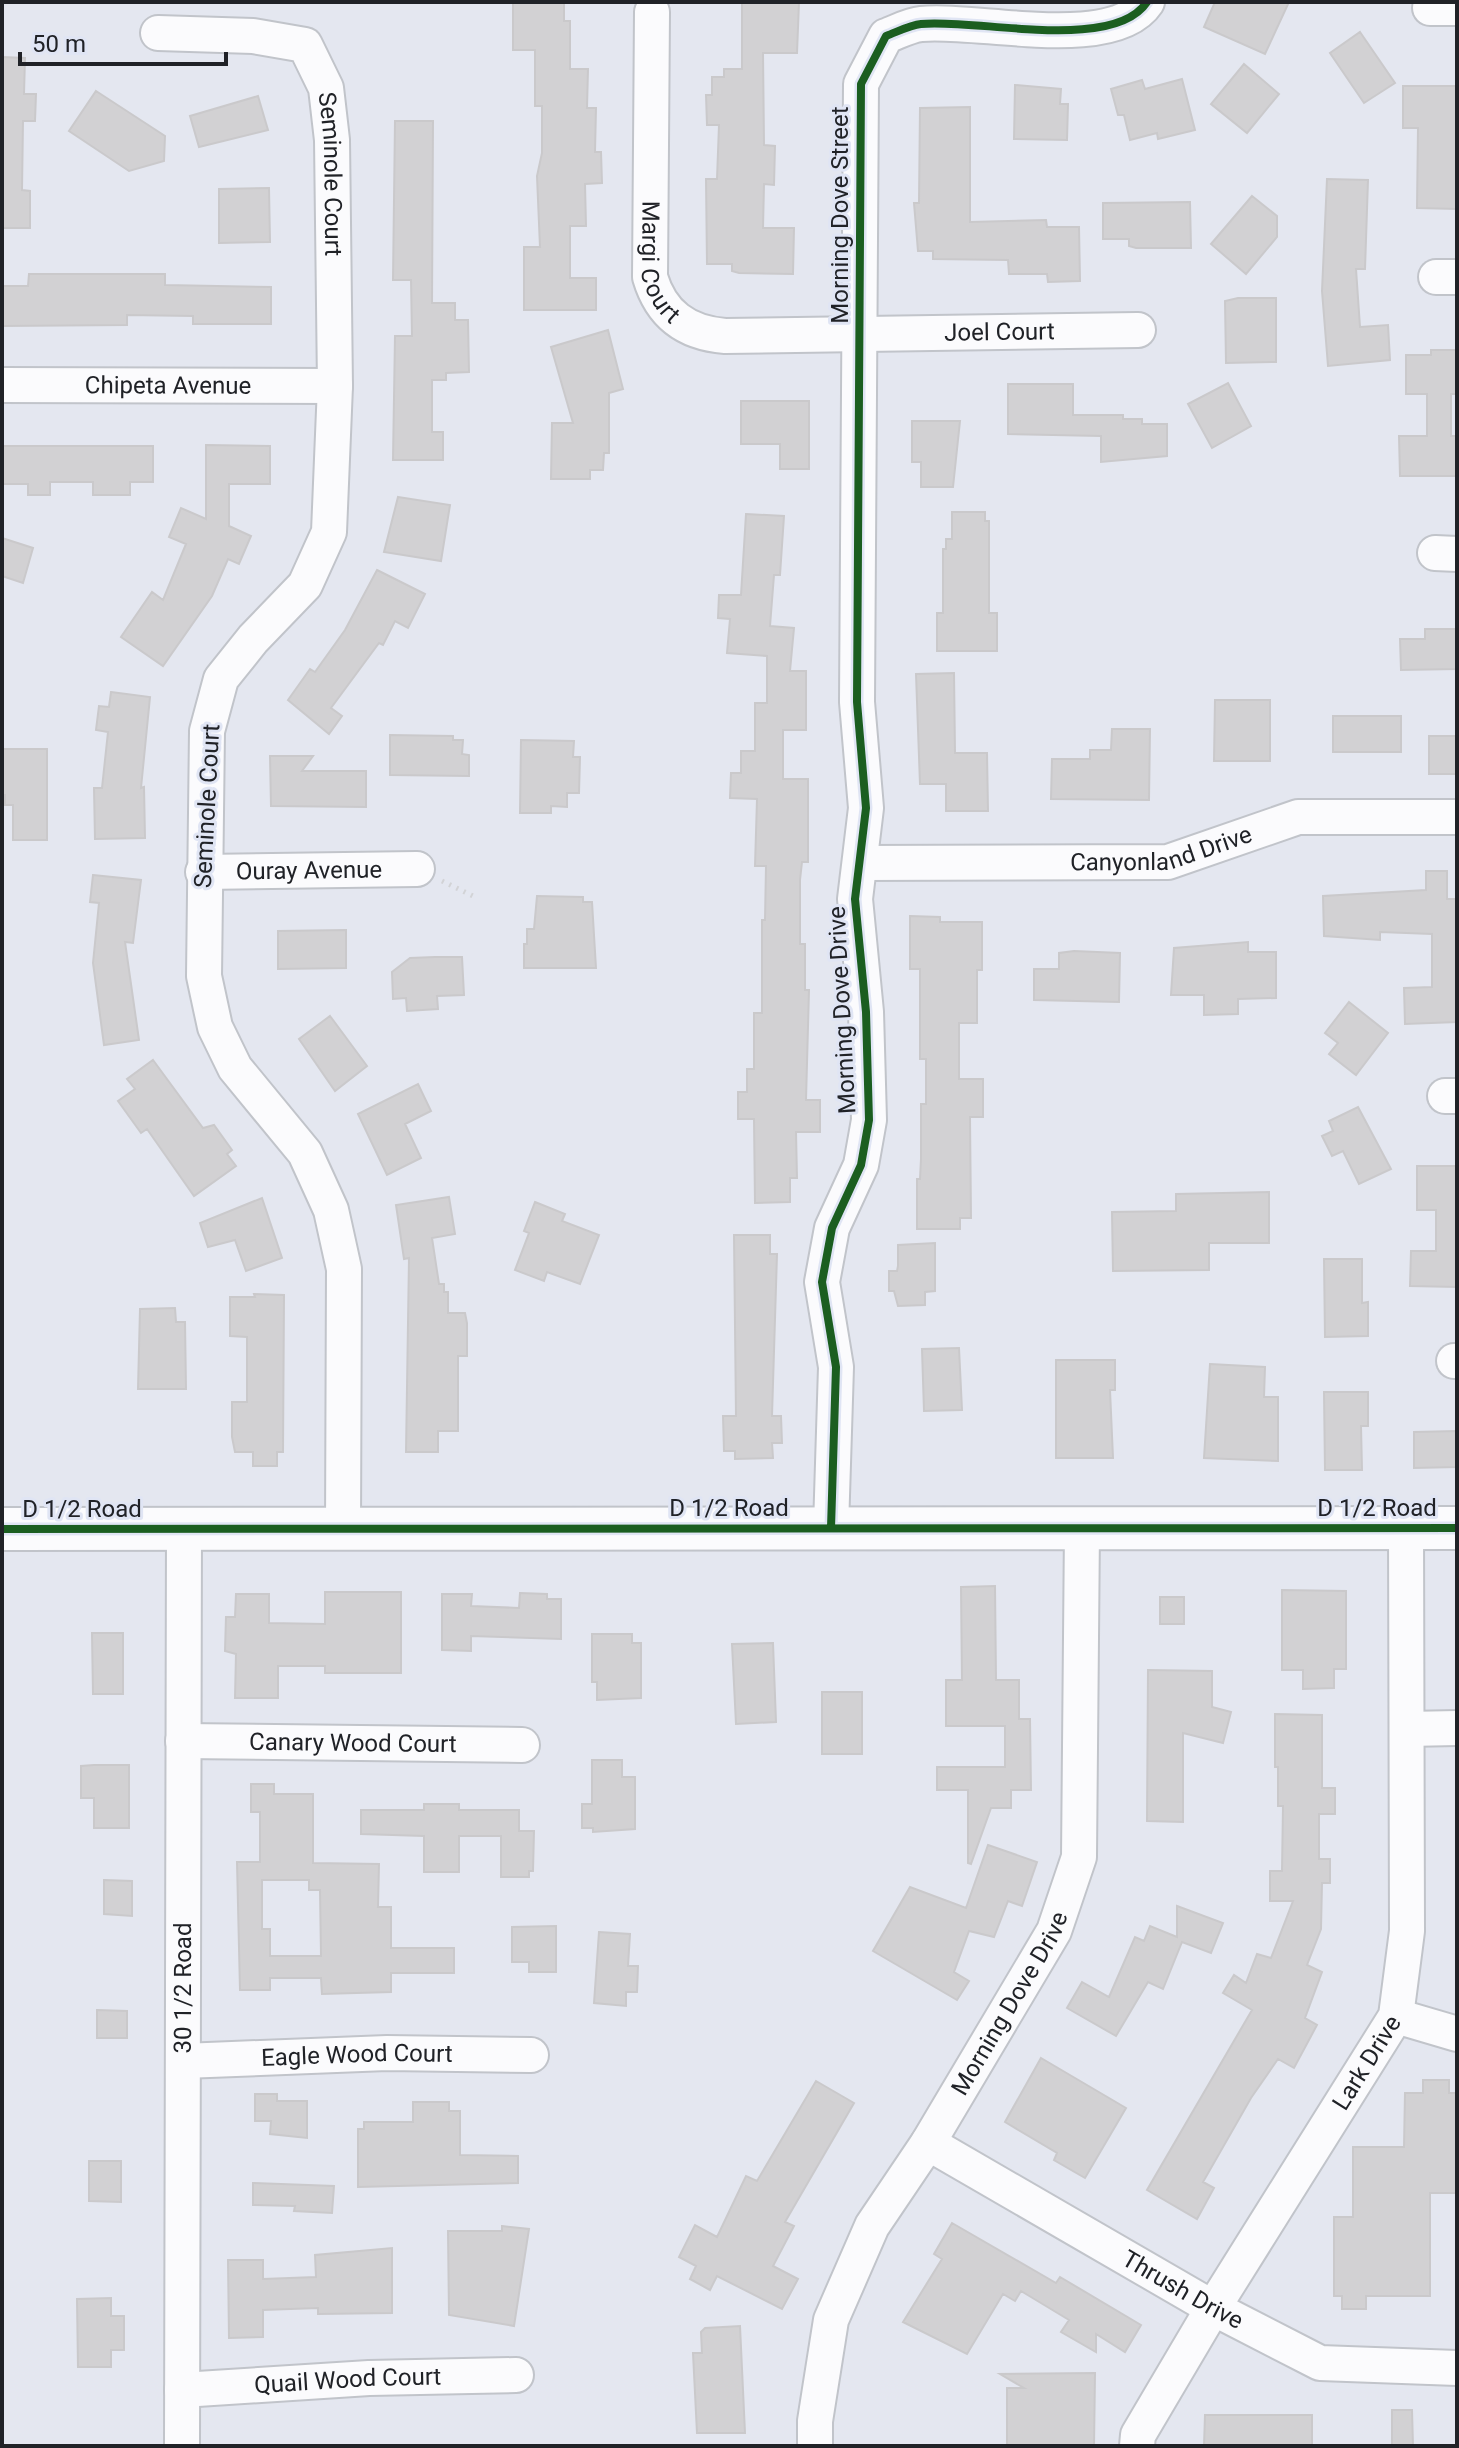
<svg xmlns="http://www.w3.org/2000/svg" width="1459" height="2448" viewBox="0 0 1459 2448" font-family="Roboto,sans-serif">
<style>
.building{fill:#d2d1d3;stroke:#cac9cb;stroke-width:2;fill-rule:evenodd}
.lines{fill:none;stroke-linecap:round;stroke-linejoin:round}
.minor-casing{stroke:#c1c4ca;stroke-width:38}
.major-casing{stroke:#c1c4ca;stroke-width:46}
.path{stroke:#d2d3d6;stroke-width:5;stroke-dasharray:2 6;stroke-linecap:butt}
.minor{stroke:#fbfbfd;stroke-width:34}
.major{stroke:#fbfbfd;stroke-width:42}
.cycleway-casing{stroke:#e0e5f4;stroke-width:13}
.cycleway{stroke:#1b5e20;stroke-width:8}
.labels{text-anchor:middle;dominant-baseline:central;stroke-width:6;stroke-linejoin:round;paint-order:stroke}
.street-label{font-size:24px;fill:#202227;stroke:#e0e5f4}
</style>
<rect width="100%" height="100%" fill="#e4e7f0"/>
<!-- building -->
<path class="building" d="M 513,2 L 564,3 L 564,21 L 570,21 L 570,69 L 588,69 L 587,108 L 596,108 L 595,152 L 601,152 L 602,183 L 585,184 L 586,226 L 570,226 L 570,278 L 596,278 L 596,310 L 524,310 L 524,247 L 540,247 L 537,176 L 542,153 L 542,106 L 535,106 L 535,50 L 513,50 Z
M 742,2 L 799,2 L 797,53 L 763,53 L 764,145 L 775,146 L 774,185 L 764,184 L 763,228 L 794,228 L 793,274 L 739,273 L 732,271 L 732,264 L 707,264 L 706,179 L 717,179 L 719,125 L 707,125 L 706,95 L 712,95 L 712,77 L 724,77 L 724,69 L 742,69 Z
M 1215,2 L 1289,2 L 1265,54 L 1204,27 Z
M 1360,32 L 1395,83 L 1364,103 L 1330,53 Z
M 2,57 L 25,58 L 24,94 L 36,94 L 35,121 L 23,121 L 22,190 L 30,191 L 30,228 L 2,228 Z
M 1244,64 L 1279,94 L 1247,133 L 1211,104 Z
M 1182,79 L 1195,130 L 1158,139 L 1157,133 L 1130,140 L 1124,115 L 1118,115 L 1111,89 L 1142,80 L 1145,89 Z
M 1015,85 L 1061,89 L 1060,104 L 1068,104 L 1067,140 L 1014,139 Z
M 1403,86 L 1457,86 L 1457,209 L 1417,208 L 1418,128 L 1403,128 Z
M 96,91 L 165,136 L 164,161 L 129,171 L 69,131 Z
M 258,96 L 268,130 L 199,147 L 190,116 Z
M 970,107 L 970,222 L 1046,220 L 1047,227 L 1079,227 L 1080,281 L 1048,282 L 1047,274 L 1009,274 L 1008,260 L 933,259 L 933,251 L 918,251 L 914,203 L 919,203 L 920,108 Z
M 395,121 L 433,121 L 432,303 L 455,303 L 455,320 L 468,320 L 469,372 L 446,373 L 446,380 L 432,380 L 432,432 L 443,432 L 443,460 L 393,460 L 395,336 L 412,336 L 411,280 L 393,280 Z
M 1327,179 L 1368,180 L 1365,269 L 1356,269 L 1360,327 L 1388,325 L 1390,360 L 1328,366 L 1322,291 Z
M 269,188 L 270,242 L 219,243 L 219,189 Z
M 1252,196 L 1277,216 L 1277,237 L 1246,274 L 1211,244 Z
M 1190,202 L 1191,248 L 1136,248 L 1129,246 L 1129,239 L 1103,239 L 1103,203 Z
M 29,274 L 165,274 L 165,285 L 271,287 L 271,324 L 193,324 L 193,316 L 127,315 L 127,325 L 2,326 L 2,286 L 28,286 Z
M 1238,298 L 1276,298 L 1276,362 L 1226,363 L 1225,301 Z
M 608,330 L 623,389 L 609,393 L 609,453 L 604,453 L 603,470 L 590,470 L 590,479 L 551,479 L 552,423 L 573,423 L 551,347 Z
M 1431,350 L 1457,350 L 1457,394 L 1451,394 L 1451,436 L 1457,436 L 1457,476 L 1400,476 L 1399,436 L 1427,436 L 1427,394 L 1406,394 L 1406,355 L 1431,355 Z
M 1228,383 L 1251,426 L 1212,448 L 1188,404 Z
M 1008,384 L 1073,384 L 1073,415 L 1123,415 L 1123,419 L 1142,419 L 1142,424 L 1167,424 L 1167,456 L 1101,462 L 1101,436 L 1008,434 Z
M 741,401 L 809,401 L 809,469 L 780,469 L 780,444 L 741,444 Z
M 912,421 L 960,421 L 953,487 L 921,487 L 921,462 L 912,462 Z
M 206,445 L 270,446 L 270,484 L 229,484 L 229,526 L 251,536 L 239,564 L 228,559 L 212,596 L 163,666 L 121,637 L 152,592 L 163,600 L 186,544 L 169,537 L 181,508 L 206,519 Z
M 2,446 L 153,446 L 153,482 L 130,482 L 130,495 L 93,495 L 93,482 L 50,482 L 50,495 L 28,495 L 28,484 L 2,484 Z
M 398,497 L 450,505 L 441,561 L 384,552 Z
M 952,512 L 985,512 L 985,521 L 989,521 L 989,613 L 997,613 L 997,651 L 937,651 L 937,613 L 943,613 L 943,549 L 946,549 L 946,539 L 952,539 Z
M 746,514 L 784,516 L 780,575 L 774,575 L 770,626 L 794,628 L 790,671 L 806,671 L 806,730 L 783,730 L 783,779 L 808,779 L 808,862 L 802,862 L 800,880 L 800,944 L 805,944 L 805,990 L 809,990 L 806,1100 L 820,1100 L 820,1132 L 796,1132 L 797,1178 L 790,1178 L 790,1202 L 755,1203 L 754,1119 L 738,1119 L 738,1092 L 747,1092 L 747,1069 L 754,1069 L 754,1013 L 762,1013 L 762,920 L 765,920 L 766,866 L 755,866 L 757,799 L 730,798 L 731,773 L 741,773 L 741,751 L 755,751 L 755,703 L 767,703 L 767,656 L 727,653 L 730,619 L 718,618 L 719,595 L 741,595 Z
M 2,538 L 33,548 L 23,583 L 2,576 Z
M 377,570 L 425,594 L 408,628 L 395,621 L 383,645 L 379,643 L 331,708 L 342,716 L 329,734 L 288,700 L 310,669 L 315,672 L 345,630 Z
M 1425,629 L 1457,629 L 1457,669 L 1401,670 L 1400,639 L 1425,639 Z
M 954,673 L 955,753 L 987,753 L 988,811 L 946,811 L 946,784 L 920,784 L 916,674 Z
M 111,692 L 150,697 L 141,788 L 144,787 L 145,838 L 95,839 L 94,788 L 102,788 L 108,732 L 96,730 L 99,706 L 109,707 Z
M 1215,700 L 1270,700 L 1270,761 L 1214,761 Z
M 1333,716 L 1401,716 L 1401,752 L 1333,752 Z
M 1112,729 L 1150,729 L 1149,800 L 1051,799 L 1052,759 L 1090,759 L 1090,750 L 1111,750 Z
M 390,735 L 453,736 L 453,740 L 463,740 L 462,754 L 469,755 L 469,776 L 390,775 Z
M 1429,736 L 1457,736 L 1457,774 L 1429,774 Z
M 521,740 L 574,741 L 573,757 L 580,757 L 579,793 L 567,793 L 567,807 L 551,806 L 551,813 L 520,813 Z
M 2,749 L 47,749 L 47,840 L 13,840 L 13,805 L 5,805 L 5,795 L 2,795 Z
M 270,756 L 313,756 L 302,771 L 366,771 L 366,807 L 271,806 Z
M 1426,871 L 1447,871 L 1447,899 L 1457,899 L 1457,1022 L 1405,1024 L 1404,988 L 1432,987 L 1432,934 L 1380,932 L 1380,940 L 1324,936 L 1323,896 L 1426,890 Z
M 93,875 L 141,880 L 133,943 L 125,942 L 139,1040 L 104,1045 L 93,963 L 99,903 L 90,902 Z
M 537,896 L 583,897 L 583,902 L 592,902 L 596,968 L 524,968 L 524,944 L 527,944 L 527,929 L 534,929 Z
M 910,916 L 940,917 L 940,922 L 982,922 L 982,970 L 977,970 L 977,1023 L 959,1023 L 959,1079 L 983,1079 L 983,1117 L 970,1117 L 971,1218 L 960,1218 L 960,1229 L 917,1229 L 917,1179 L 920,1179 L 921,1159 L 921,1104 L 926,1104 L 926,1059 L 920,1059 L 920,969 L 910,969 Z
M 346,930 L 346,968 L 278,969 L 278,931 Z
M 1248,942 L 1248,952 L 1276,952 L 1276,998 L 1238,999 L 1238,1014 L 1204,1015 L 1204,995 L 1171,995 L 1174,948 Z
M 1074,951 L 1120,953 L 1119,1002 L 1034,1000 L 1034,969 L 1059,969 L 1059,953 Z
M 435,957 L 462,957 L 464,995 L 437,996 L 438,1009 L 407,1011 L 406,998 L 393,999 L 392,972 L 410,958 Z
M 1349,1002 L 1388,1033 L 1356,1075 L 1329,1054 L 1338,1043 L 1325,1033 Z
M 330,1016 L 367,1066 L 335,1091 L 299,1039 Z
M 153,1060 L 203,1128 L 214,1125 L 232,1150 L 227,1154 L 236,1166 L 194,1196 L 147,1129 L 141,1133 L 118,1101 L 135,1089 L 127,1079 Z
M 418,1084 L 431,1111 L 405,1124 L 421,1158 L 387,1175 L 358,1114 Z
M 1358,1107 L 1391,1169 L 1359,1184 L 1343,1151 L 1332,1156 L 1322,1136 L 1333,1131 L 1329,1121 Z
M 1417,1166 L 1457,1166 L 1457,1287 L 1410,1286 L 1411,1251 L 1436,1251 L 1436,1210 L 1417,1210 Z
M 1269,1192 L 1269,1243 L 1209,1243 L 1209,1270 L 1113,1271 L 1112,1212 L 1176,1211 L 1176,1194 Z
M 449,1197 L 455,1234 L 432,1238 L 439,1284 L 444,1284 L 444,1292 L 448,1292 L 448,1313 L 465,1313 L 467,1323 L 467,1356 L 458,1356 L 458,1431 L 438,1431 L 438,1452 L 406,1452 L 409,1258 L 404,1259 L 396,1205 Z
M 262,1198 L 282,1258 L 246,1271 L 235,1240 L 208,1247 L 200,1223 Z
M 535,1202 L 565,1214 L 562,1221 L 599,1235 L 580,1284 L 547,1272 L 544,1281 L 515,1270 L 529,1233 L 524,1231 Z
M 734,1235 L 770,1235 L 770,1254 L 777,1254 L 772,1416 L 781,1416 L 782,1443 L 772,1443 L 773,1458 L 735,1459 L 735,1451 L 724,1451 L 723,1416 L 736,1416 Z
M 935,1243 L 935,1291 L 925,1292 L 925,1305 L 898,1306 L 894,1291 L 889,1291 L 889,1271 L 897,1271 L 898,1266 L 898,1245 Z
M 1324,1259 L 1362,1259 L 1362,1303 L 1368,1302 L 1368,1336 L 1325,1337 Z
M 254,1294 L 284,1295 L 283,1452 L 277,1452 L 277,1466 L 253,1466 L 253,1452 L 235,1452 L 232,1437 L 232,1402 L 247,1402 L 247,1337 L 230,1336 L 230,1297 L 255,1297 Z
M 175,1308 L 176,1322 L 185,1322 L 186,1389 L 138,1389 L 140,1309 Z
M 959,1348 L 962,1410 L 924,1411 L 922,1349 Z
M 1056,1360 L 1115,1360 L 1115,1390 L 1110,1390 L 1113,1458 L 1056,1458 Z
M 1210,1364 L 1265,1367 L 1264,1397 L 1278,1397 L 1278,1461 L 1204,1458 Z
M 1324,1392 L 1368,1392 L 1368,1426 L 1361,1426 L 1362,1470 L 1325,1470 Z
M 1457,1431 L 1457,1467 L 1414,1468 L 1414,1432 Z
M 995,1586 L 996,1680 L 1019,1680 L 1019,1719 L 1030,1719 L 1031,1790 L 1011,1790 L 1011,1808 L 991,1808 L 971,1864 L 968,1863 L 968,1790 L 937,1790 L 937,1767 L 1005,1767 L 1005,1726 L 946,1726 L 946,1680 L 962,1680 L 961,1587 Z
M 1282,1590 L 1346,1591 L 1346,1669 L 1334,1669 L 1334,1688 L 1303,1689 L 1303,1670 L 1282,1670 Z
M 325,1592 L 401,1592 L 401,1673 L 325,1673 L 325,1666 L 278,1666 L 278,1698 L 235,1698 L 236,1654 L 225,1651 L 226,1617 L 235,1617 L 236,1594 L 269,1594 L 269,1623 L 325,1624 Z
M 520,1593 L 547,1594 L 547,1599 L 561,1599 L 561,1639 L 471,1636 L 471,1651 L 442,1650 L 442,1594 L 472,1594 L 471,1606 L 519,1608 Z
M 1160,1597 L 1184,1597 L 1184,1624 L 1160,1624 Z
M 92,1633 L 123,1633 L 123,1694 L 93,1694 Z
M 592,1634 L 632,1634 L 632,1643 L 641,1643 L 641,1698 L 597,1700 L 597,1682 L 592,1682 Z
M 773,1643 L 776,1722 L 736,1724 L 732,1644 Z
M 1148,1670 L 1212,1671 L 1212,1707 L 1231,1712 L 1223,1743 L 1183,1733 L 1183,1822 L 1147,1821 Z
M 822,1692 L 862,1692 L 862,1754 L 822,1754 Z
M 1275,1714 L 1322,1715 L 1322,1788 L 1335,1788 L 1335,1814 L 1319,1814 L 1319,1859 L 1330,1859 L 1330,1883 L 1322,1883 L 1321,1929 L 1307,1965 L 1322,1972 L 1305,2018 L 1317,2025 L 1294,2068 L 1278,2059 L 1251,2098 L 1203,2182 L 1214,2188 L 1197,2219 L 1147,2190 L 1252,2010 L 1223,1993 L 1234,1975 L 1246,1983 L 1257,1954 L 1271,1958 L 1293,1901 L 1270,1901 L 1270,1871 L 1282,1871 L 1283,1806 L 1278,1806 L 1278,1767 L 1275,1767 Z
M 592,1760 L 622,1760 L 622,1777 L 635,1777 L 635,1829 L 593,1832 L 593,1828 L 582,1828 L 582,1804 L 592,1804 Z
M 94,1765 L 129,1765 L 129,1828 L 94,1828 L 94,1798 L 81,1798 L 81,1766 Z
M 251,1784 L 274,1784 L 274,1794 L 313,1794 L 313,1863 L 379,1864 L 378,1907 L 391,1907 L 391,1948 L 454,1948 L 454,1973 L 391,1973 L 391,1992 L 322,1994 L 321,1978 L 270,1978 L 270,1990 L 240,1990 L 237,1862 L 260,1862 L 260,1812 L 251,1812 ZM 262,1880 L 309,1880 L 309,1890 L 320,1890 L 321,1956 L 270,1956 L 270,1929 L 262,1929 Z
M 424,1804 L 459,1804 L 459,1810 L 519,1810 L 519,1831 L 534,1831 L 533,1871 L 529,1871 L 529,1877 L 501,1877 L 501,1836 L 459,1836 L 459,1872 L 424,1872 L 424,1836 L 361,1834 L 361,1810 L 424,1810 Z
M 988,1845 L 1037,1862 L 1022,1906 L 1008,1901 L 994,1937 L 969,1931 L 954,1972 L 969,1981 L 957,2000 L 873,1951 L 910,1887 L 966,1908 Z
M 104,1880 L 132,1881 L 132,1916 L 104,1914 Z
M 1177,1906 L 1223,1923 L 1211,1953 L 1182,1942 L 1163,1989 L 1148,1982 L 1116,2036 L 1067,2008 L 1082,1982 L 1109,1997 L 1135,1937 L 1144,1941 L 1150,1926 L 1177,1937 Z
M 556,1926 L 556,1972 L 529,1972 L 529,1962 L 512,1962 L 512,1927 Z
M 599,1932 L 630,1934 L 628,1966 L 638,1966 L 637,1992 L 626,1992 L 626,2006 L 594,2003 Z
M 97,2010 L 127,2011 L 127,2038 L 97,2038 Z
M 1041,2058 L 1126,2108 L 1085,2178 L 1054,2160 L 1057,2153 L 1005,2122 Z
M 1423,2080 L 1449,2080 L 1449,2093 L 1457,2093 L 1457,2193 L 1430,2193 L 1430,2296 L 1366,2296 L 1366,2309 L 1342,2309 L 1342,2296 L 1334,2296 L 1334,2217 L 1353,2217 L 1353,2147 L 1404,2147 L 1405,2093 L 1423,2093 Z
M 816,2081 L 854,2103 L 785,2222 L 794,2226 L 773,2266 L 798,2279 L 782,2309 L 717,2276 L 710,2290 L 690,2279 L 696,2266 L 679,2257 L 695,2225 L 717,2237 L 746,2176 L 757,2181 Z
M 255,2094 L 277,2094 L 277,2101 L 307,2101 L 307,2138 L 270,2134 L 271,2121 L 255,2121 Z
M 413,2102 L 449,2102 L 449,2111 L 460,2111 L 460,2155 L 518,2156 L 518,2183 L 358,2187 L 358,2129 L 364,2129 L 364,2122 L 413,2122 Z
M 89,2161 L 121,2161 L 121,2202 L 89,2201 Z
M 253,2183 L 334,2186 L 332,2213 L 294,2211 L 295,2206 L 253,2205 Z
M 952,2223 L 1056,2283 L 1060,2277 L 1141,2325 L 1125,2352 L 1096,2334 L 1096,2352 L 1061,2332 L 1069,2320 L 1021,2291 L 1015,2301 L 1003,2294 L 967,2354 L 903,2322 L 942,2259 L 934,2254 Z
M 502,2226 L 529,2229 L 514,2326 L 449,2315 L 448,2231 L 502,2231 Z
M 392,2248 L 392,2313 L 318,2314 L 318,2308 L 263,2310 L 263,2337 L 229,2338 L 228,2260 L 263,2260 L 263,2279 L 316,2277 L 315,2255 Z
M 111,2298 L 111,2316 L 124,2316 L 124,2350 L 111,2350 L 111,2367 L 78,2367 L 77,2299 Z
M 740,2326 L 745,2433 L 697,2433 L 693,2353 L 702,2353 L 701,2332 L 705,2328 Z
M 1095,2373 L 1094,2446 L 1007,2446 L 1007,2388 L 1024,2388 L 1000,2374 Z
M 1392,2410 L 1412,2410 L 1413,2446 L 1392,2446 Z
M 1205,2415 L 1312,2415 L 1312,2446 L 1204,2446 Z"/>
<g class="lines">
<!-- minor casing -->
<g class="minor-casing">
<g id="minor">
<path d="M 1430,8 L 1457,8"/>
<path id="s1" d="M 652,12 L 650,277 C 661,314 686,333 725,336 L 1138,330"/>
<path id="s2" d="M 158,33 L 253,36 L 305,45 L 326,88 L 332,140 L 335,386 L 329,532 L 305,585 L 253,639 L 221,679 L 207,731 L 204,976 L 215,1027 L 235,1068 L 305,1153 L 331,1210 L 344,1269 L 343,1529"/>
<path d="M 1436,277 L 1457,277"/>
<path id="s3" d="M 2,385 L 335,386"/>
<path d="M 1435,553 L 1457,554"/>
<path id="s4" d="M 861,863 L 1168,862 L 1298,817 L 1457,817"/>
<path id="s5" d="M 203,872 L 417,869"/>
<path d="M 1445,1096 L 1457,1096"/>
<path d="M 1454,1361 L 1457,1361"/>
<path d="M 831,1528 L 836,1367 L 822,1282 L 832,1228 L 861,1165 L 869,1120 L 866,1012 L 855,899 L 866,808 L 857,702 L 861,84 L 886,36 C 897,32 910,25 921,24 C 976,18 1113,53 1147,2"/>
<path d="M 1407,1729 L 1457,1728"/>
<path id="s6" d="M 183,1741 L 522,1745"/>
<path d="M 1396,2016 L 1457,2034"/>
<path id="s7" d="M 183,2061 L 387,2053 L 531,2055"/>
<path id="s8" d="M 928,2143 L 1213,2308 L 1320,2363 L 1457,2368"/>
<path id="s9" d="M 182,2390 L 369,2378 L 516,2375"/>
<path id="s10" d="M 182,2446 L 184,1529"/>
<path id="s11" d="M 815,2446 L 815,2421 L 831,2320 L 872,2226 L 928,2143 L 1054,1931 L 1079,1857 L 1082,1528"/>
<path id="s12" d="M 1137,2446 L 1138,2435 L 1213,2308 L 1396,2016 L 1407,1931 L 1406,1528"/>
</g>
</g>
<!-- major casing -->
<g class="major-casing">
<path id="major" d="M 2,1529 L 1457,1528"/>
</g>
<!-- path -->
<path class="path" d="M 442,881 L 477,898"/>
<!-- minor -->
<use href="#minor" class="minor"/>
<!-- major -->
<use href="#major" class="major"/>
<!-- cycleway casing -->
<g class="cycleway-casing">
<path id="cycleway" d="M 831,1528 L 836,1367 L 822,1282 L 832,1228 L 861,1165 L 869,1120 L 866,1012 L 855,899 L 866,808 L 857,702 L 861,84 L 886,36 C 897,32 910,25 921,24 C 976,18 1113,53 1147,2
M 2,1529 L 1457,1528"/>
</g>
<!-- cycleway -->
<use href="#cycleway" class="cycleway"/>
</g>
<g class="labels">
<!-- street labels -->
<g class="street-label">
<text stroke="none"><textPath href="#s2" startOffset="282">Seminole Court</textPath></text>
<text transform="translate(840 215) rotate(-90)">Morning Dove Street</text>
<text stroke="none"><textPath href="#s1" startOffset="252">Margi Court</textPath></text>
<text stroke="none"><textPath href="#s1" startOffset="642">Joel Court</textPath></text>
<text stroke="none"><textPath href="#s3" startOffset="166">Chipeta Avenue</textPath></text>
<text transform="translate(207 806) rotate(-87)">Seminole Court</text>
<text stroke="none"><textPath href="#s4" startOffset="302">Canyonland Drive</textPath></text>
<text stroke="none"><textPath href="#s5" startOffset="106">Ouray Avenue</textPath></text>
<text transform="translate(842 1010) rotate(-93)">Morning Dove Drive</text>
<text x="729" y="1508">D 1/2 Road</text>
<text x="1377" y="1508">D 1/2 Road</text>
<text x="82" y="1509">D 1/2 Road</text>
<text stroke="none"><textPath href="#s6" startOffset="170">Canary Wood Court</textPath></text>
<text stroke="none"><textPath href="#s10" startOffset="458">30 1/2 Road</textPath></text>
<text stroke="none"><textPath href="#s11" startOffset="492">Morning Dove Drive</textPath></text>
<text stroke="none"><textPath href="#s7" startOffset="174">Eagle Wood Court</textPath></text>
<text stroke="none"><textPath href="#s12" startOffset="448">Lark Drive</textPath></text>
<text stroke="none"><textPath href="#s8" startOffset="294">Thrush Drive</textPath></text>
<text stroke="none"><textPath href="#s9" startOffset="166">Quail Wood Court</textPath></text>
</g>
</g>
<!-- border -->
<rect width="1459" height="2448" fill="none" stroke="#202227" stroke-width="8"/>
<!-- scale -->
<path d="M20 52v12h206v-12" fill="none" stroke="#202227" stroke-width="4"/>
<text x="32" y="52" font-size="24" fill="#202227" stroke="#e0e5f4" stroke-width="6" paint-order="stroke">50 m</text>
</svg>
